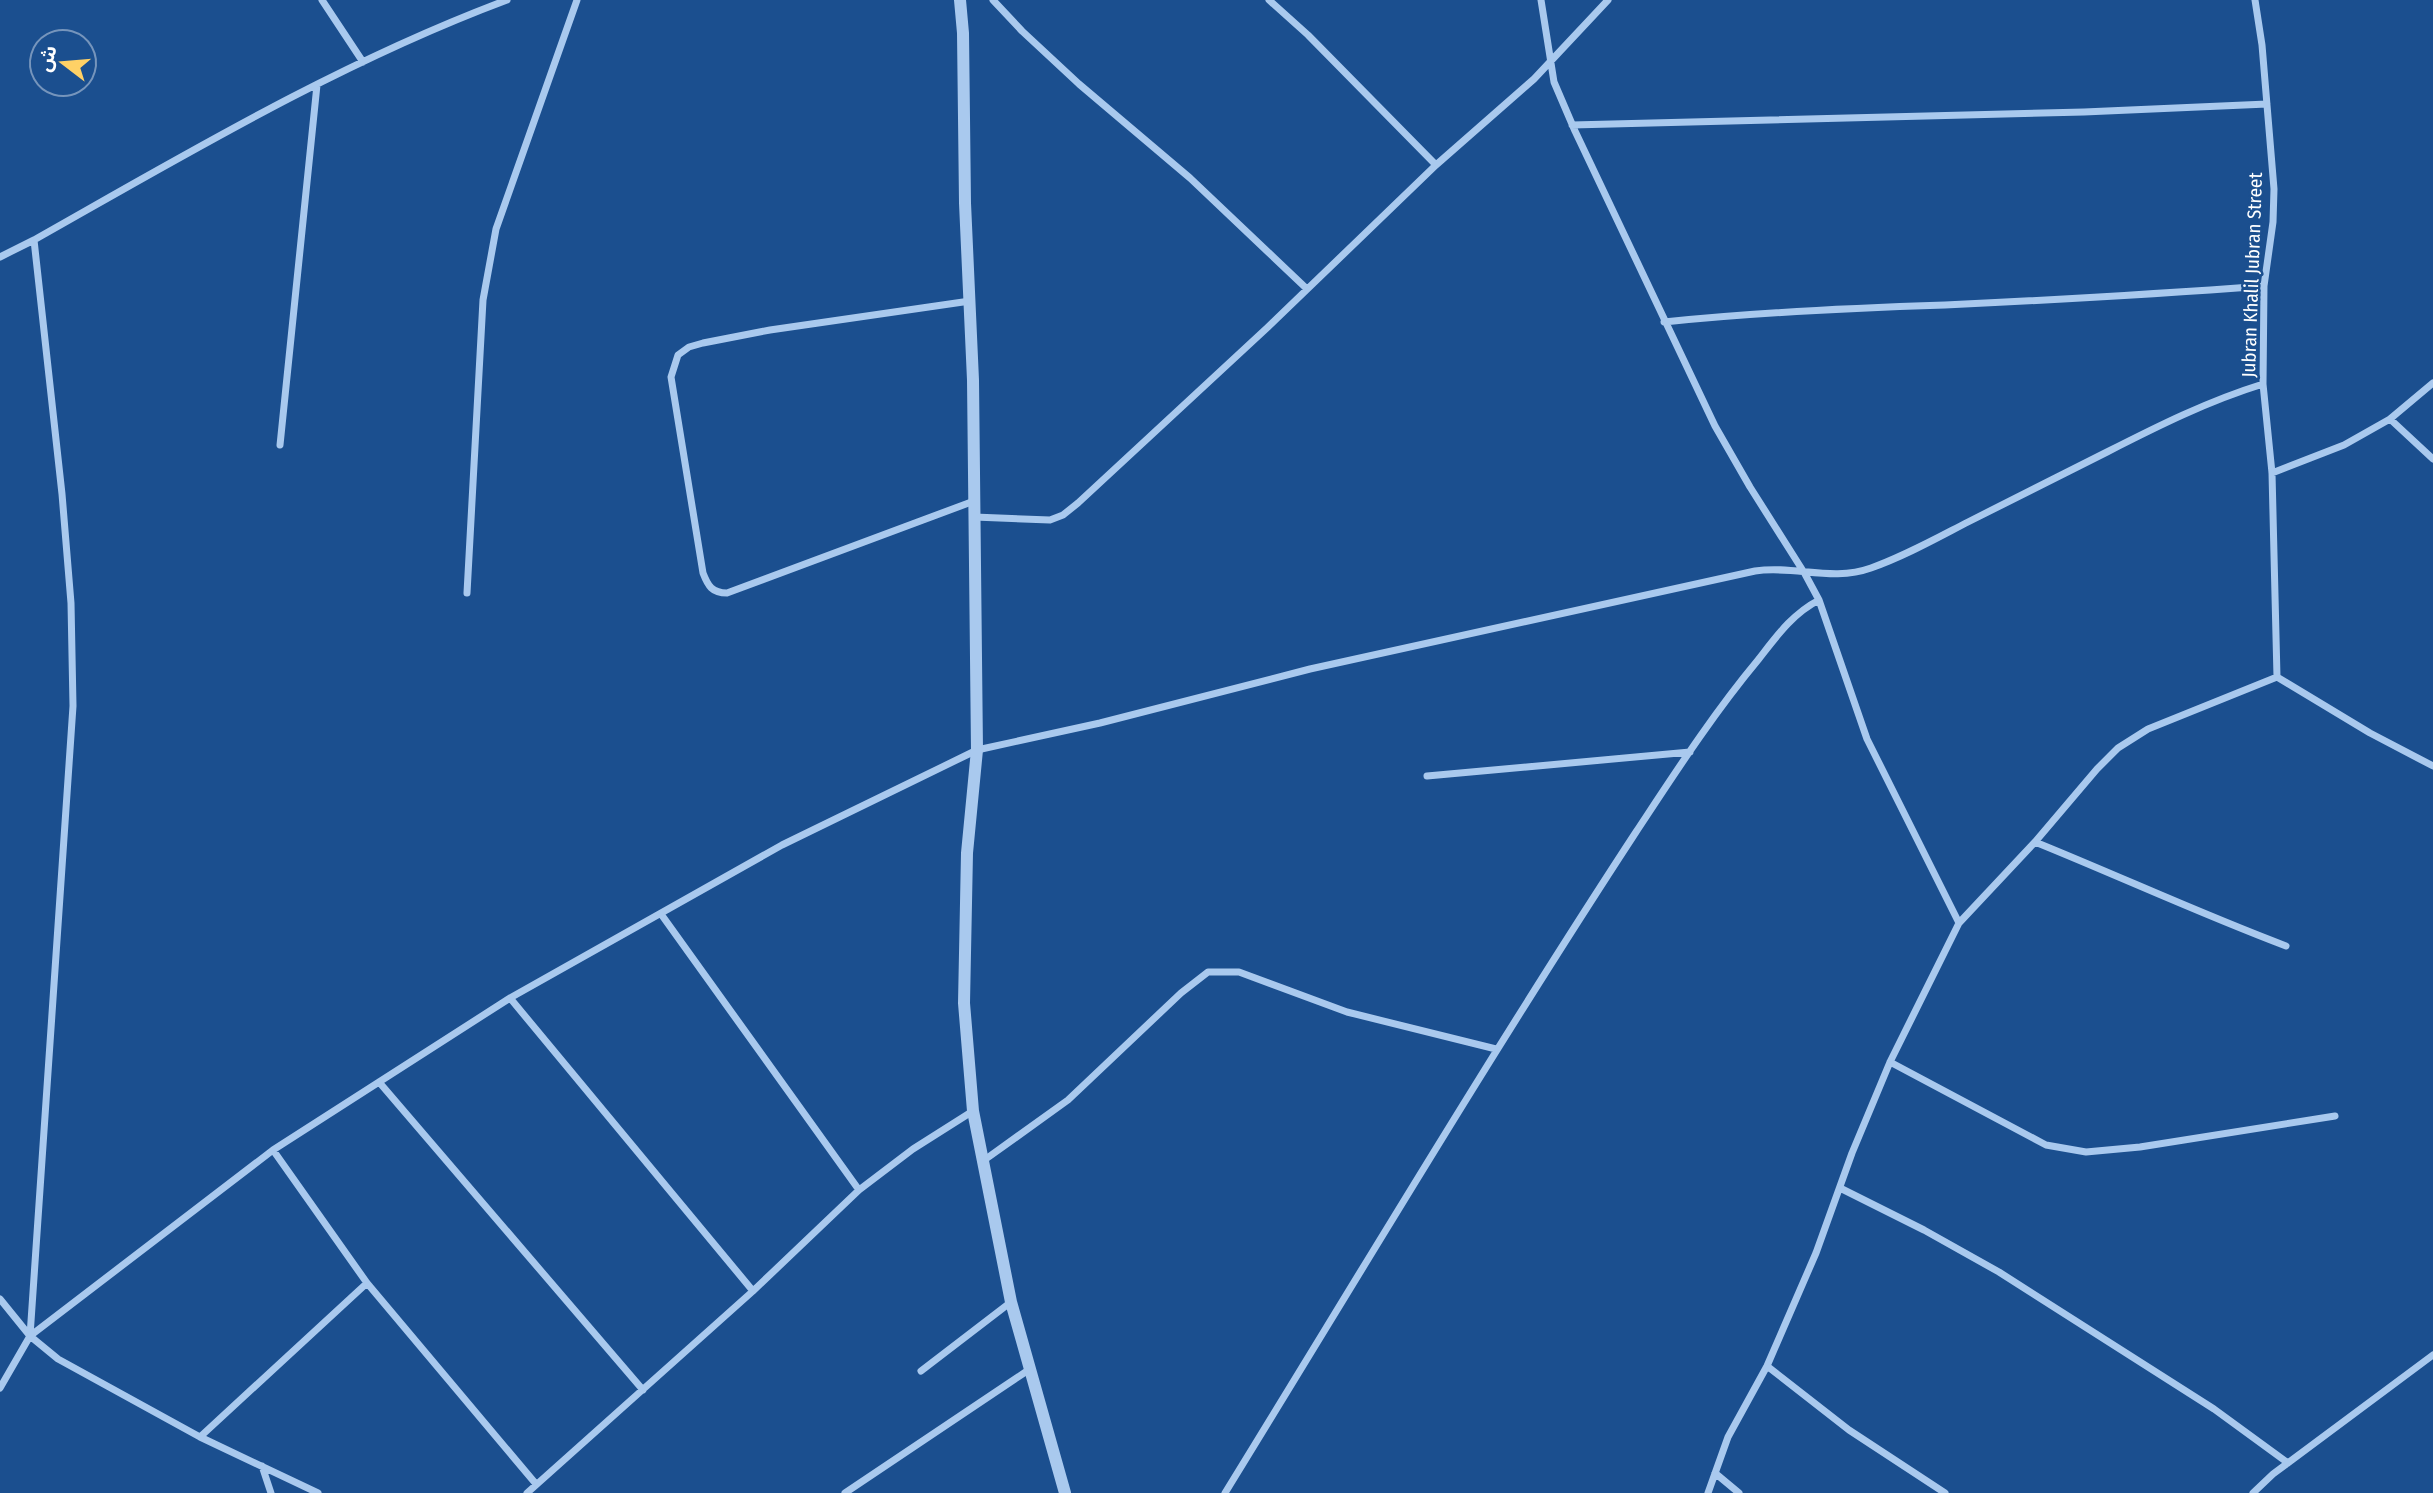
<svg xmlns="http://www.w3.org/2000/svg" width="2433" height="1493" viewBox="0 0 2433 1493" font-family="'Fira Sans Condensed','Noto Sans Arabic',sans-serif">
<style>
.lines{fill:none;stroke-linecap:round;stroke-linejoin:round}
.minor{stroke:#a9c9ee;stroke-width:7}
.tertiary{stroke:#a9c9ee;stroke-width:12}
.labels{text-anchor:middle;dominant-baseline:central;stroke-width:5;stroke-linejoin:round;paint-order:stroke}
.street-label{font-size:19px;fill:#fff;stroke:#1b4f8f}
</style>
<rect width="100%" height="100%" fill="#1b4f8f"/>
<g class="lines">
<!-- minor -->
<path class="minor" d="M 322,0 L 363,62
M 993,0 L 1022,31 L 1079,84 L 1190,178 L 1307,289
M 1269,0 L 1308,35 L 1436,165
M 1541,0 L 1554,82 L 1575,131 L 1715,426 L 1750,487 L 1805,574 L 1819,600 L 1867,739 L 1959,923
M 2255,0 L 2262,45 L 2274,189 L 2273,222 L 2264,286 L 2263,384 L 2272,473 L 2277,677
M 1572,125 L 2084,112 L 2267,104
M 0,257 L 34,240 C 188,153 341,62 507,0
M 970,301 L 770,330 L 703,343 L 689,347 L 678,355 L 671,377 L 703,573 C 708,586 712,593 727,593 L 974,501
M 1664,322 C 1758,312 1851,308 1945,305 C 2051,300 2158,294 2264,286
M 2390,419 L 2433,459
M 280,445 L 317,85
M 2272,473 L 2344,445 L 2390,419 L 2433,383
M 974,517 L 1050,520 L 1063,515 L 1078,503 L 1268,327 L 1436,165 L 1534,79 L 1608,0
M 467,593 L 483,300 L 496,229 L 577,0
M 2277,677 L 2370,733 L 2433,766
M 1427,776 L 1690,752
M 2035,842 C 2119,876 2201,914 2286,946
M 661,914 L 859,1190
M 510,998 L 753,1291
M 1890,1062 L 2046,1145 L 2086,1152 L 2140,1147 L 2335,1116
M 379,1082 L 643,1390
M 273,1150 L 367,1283 L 536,1484
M 983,1161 L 1068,1100 L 1181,993 L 1208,972 L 1239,972 L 1347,1012 L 1496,1049
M 1840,1188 L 1924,1230 L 1999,1272 L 2214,1409 L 2288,1463
M 0,1299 L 30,1336 L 58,1359 L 200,1437 L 318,1493
M 30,1336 L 73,706 L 71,603 L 62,494 L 34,240
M 1767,1366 L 1849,1430 L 1945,1493
M 921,1371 L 1011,1302
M 0,1388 L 30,1336 L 273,1150 L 510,998 L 782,845 L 977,750 L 1100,723 L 1310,669 L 1755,571 C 1795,565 1832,582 1871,568 C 1905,556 1937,538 1968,522 C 2014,499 2060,476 2107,452 C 2158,426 2208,401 2263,384
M 200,1437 L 367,1283
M 262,1466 L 271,1493
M 1715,1473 L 1739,1493
M 527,1493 L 753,1291 L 859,1190 L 913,1149 L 973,1111
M 845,1493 L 1030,1369
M 1225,1493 C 1361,1272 1494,1049 1636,832 C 1675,773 1713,714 1758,660 C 1776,637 1792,614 1819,600
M 1708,1493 L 1728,1437 L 1767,1366 L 1816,1253 L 1852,1153 L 1890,1062 L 1959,923 L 2035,842 L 2097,769 L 2118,748 L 2148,729 L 2277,677
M 2253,1493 L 2273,1474 L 2433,1355"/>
<!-- tertiary -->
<path class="tertiary" d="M 960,0 L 963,33 L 965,203 L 973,380 L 977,750 L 967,853 L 964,1003 L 973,1111 L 1011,1302 L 1065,1493"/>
</g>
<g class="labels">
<!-- street labels -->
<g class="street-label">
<text transform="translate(2252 275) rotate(-88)">Jubran Khalil Jubran Street</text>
</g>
</g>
<!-- north arrow -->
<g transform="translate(63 63) rotate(286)"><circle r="33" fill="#1b4f8f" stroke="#7695bc" stroke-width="2"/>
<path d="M0-5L12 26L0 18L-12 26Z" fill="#ffd166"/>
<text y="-10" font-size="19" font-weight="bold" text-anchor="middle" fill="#ffffff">ش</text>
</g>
</svg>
